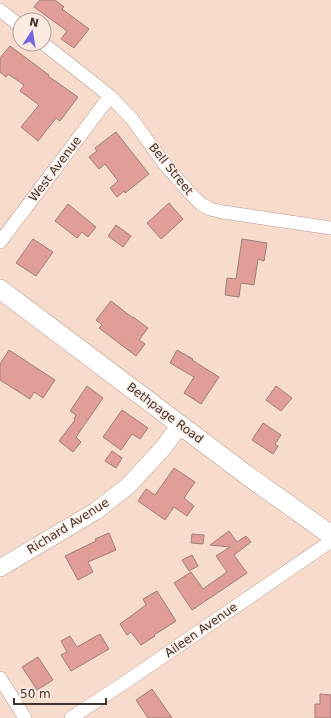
<svg xmlns="http://www.w3.org/2000/svg" width="331" height="718" viewBox="0 0 331 718" font-family="'DejaVu Sans',sans-serif">
<style>
.building{fill:#e19e99;stroke:#9c7f7c}
.lines{fill:none;stroke-linecap:round;stroke-linejoin:round}
.minor-casing{stroke:#b59b8e;stroke-width:14}
.tertiary-casing{stroke:#b59b8e;stroke-width:18}
.secondary-casing{stroke:#b59b8e;stroke-width:20}
.minor{stroke:#fff;stroke-width:13}
.tertiary{stroke:#fff;stroke-width:17}
.secondary{stroke:#fff;stroke-width:19}
.labels{text-anchor:middle;dominant-baseline:central;stroke-width:3;stroke-linejoin:round;paint-order:stroke}
.street-label{font-size:12px;fill:#3f342f;stroke:#fcebe2}
</style>
<rect width="100%" height="100%" fill="#f7dbcd"/>
<!-- building -->
<path class="building" d="M 40,0 L 55,0 L 64,7 L 62,9 L 89,29 L 74,48 L 61,39 L 67,31 L 34,7 Z
M 10,46 L 49,75 L 48,76 L 78,97 L 60,121 L 56,118 L 38,141 L 21,127 L 39,105 L 20,91 L 24,85 L 8,74 L 6,77 L 0,72 L 0,58 Z
M 116,132 L 149,174 L 125,193 L 124,191 L 117,197 L 110,188 L 118,181 L 105,164 L 99,169 L 89,157 L 97,151 L 95,148 Z
M 169,203 L 183,219 L 161,239 L 147,223 Z
M 68,204 L 96,227 L 88,237 L 82,232 L 77,238 L 55,221 Z
M 116,225 L 131,236 L 123,247 L 108,236 Z
M 33,239 L 53,252 L 36,276 L 16,263 Z
M 242,239 L 267,243 L 264,261 L 258,259 L 254,285 L 241,283 L 239,297 L 225,295 L 227,278 L 236,279 Z
M 111,301 L 133,318 L 133,317 L 148,328 L 139,340 L 145,344 L 136,356 L 99,328 L 102,325 L 96,320 Z
M 9,350 L 55,380 L 43,398 L 34,392 L 30,399 L 0,380 L 0,364 Z
M 177,350 L 193,359 L 192,360 L 219,377 L 201,404 L 184,393 L 194,377 L 170,363 Z
M 87,386 L 103,398 L 76,437 L 81,442 L 73,452 L 59,441 L 75,420 L 74,419 L 76,415 L 70,411 Z
M 276,386 L 292,398 L 281,411 L 266,400 Z
M 122,410 L 148,428 L 140,439 L 132,434 L 121,450 L 103,437 Z
M 263,423 L 281,435 L 275,444 L 278,446 L 273,454 L 252,440 Z
M 112,451 L 122,458 L 116,468 L 105,461 Z
M 174,468 L 195,482 L 184,498 L 194,506 L 187,516 L 174,507 L 165,520 L 138,501 L 146,489 L 155,495 Z
M 229,531 L 237,542 L 246,536 L 251,542 L 234,555 L 247,573 L 192,610 L 174,583 L 191,572 L 203,589 L 227,572 L 216,556 L 230,547 L 210,545 Z
M 109,533 L 116,550 L 88,562 L 93,572 L 78,580 L 65,556 L 96,541 L 95,539 Z
M 192,534 L 204,535 L 203,544 L 191,543 Z
M 192,555 L 198,566 L 189,571 L 182,560 Z
M 157,591 L 176,621 L 154,635 L 155,636 L 141,645 L 131,632 L 127,635 L 120,624 L 146,605 L 143,599 Z
M 100,634 L 109,649 L 71,671 L 61,655 L 67,652 L 61,641 L 70,636 L 77,647 Z
M 38,657 L 53,680 L 37,690 L 22,667 Z
M 152,689 L 172,718 L 148,718 L 136,700 Z
M 320,694 L 331,695 L 331,718 L 315,718 L 315,704 L 320,704 Z"/>
<g class="lines">
<!-- minor casing -->
<g class="minor-casing">
<path id="minor" d="M 0,10 L 20,26
M 44,44 L 110,96 L 132,119 L 163,162 L 190,193 L 201,204 L 210,209 L 223,212 L 331,228
M 0,242 L 110,96
M 0,678 L 25,718
M 71,718 L 130,679 L 331,541"/>
</g>
<!-- tertiary casing -->
<g class="tertiary-casing">
<path id="tertiary" d="M 0,568 L 96,511 L 128,486 L 163,448 L 180,425"/>
</g>
<!-- secondary casing -->
<g class="secondary-casing">
<path id="secondary" d="M 0,289 L 248,476 L 331,535"/>
</g>
<!-- minor -->
<use href="#minor" class="minor"/>
<!-- tertiary -->
<use href="#tertiary" class="tertiary"/>
<!-- secondary -->
<use href="#secondary" class="secondary"/>
</g>
<g class="labels">
<!-- street labels -->
<g class="street-label">
<text transform="translate(55 169) rotate(-53)">West Avenue</text>
<text transform="translate(171 169) rotate(51)">Bell Street</text>
<text transform="translate(165 413) rotate(37)">Bethpage Road</text>
<text transform="translate(68 526) rotate(-32)">Richard Avenue</text>
<text transform="translate(201 630) rotate(-35)">Aileen Avenue</text>
</g>
</g>
<!-- north arrow -->
<g transform="translate(32 32) rotate(12)"><circle r="19" fill="#fcebe2" stroke="#b0a29a"/>
<path d="M0-3L7 15L0 10L-7 15Z" fill="#7367e1"/>
<text y="-6" font-size="11" font-weight="bold" text-anchor="middle" fill="#3f342f">N</text>
</g>
<!-- scale -->
<path d="M14 698v6h92v-6" fill="none" stroke="#3f342f" stroke-width="2"/>
<text x="20" y="698" font-size="12" fill="#3f342f" stroke="#fcebe2" stroke-width="3" paint-order="stroke">50 m</text>
</svg>
